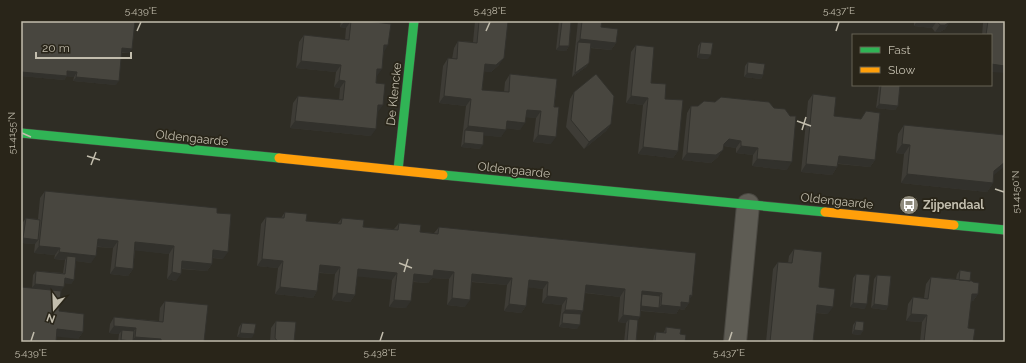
<svg xmlns="http://www.w3.org/2000/svg" width="1026" height="363" viewBox="0 0 1026 363" font-family="Raleway,sans-serif">
<style>
.lines{fill:none;stroke-linecap:round;stroke-linejoin:round}
.street-casing{stroke:#4a4842;stroke-width:24}
.fast-casing{stroke:#4a4842;stroke-width:10}
.slow-casing{stroke:#4a4842;stroke-width:10}
.street{stroke:#5e5c54;stroke-width:22}
.fast{stroke:#30b455;stroke-width:9}
.slow{stroke:#ff9f0a;stroke-width:9}
.wall{fill:#3e3c36}
.shaded-wall{fill:#32312c}
.building{fill:#48463f;stroke:#32312c}
.ticks{fill:none;stroke:#c2bdad;stroke-width:1.5}
.labels{text-anchor:middle;dominant-baseline:central;stroke-width:3.5;stroke-linejoin:round;paint-order:stroke}
.street-label{font-size:12px;fill:#c2bdad;stroke:#292519}
.poi-label{font-size:12px;font-weight:bold;fill:#c2bdad;stroke:#292519;text-anchor:start}
.neatline{fill:none;stroke:#c2bdad;stroke-width:1.5}
.ticks-label{font-size:10px;text-anchor:middle;fill:#c2bdad}
</style>
<rect width="100%" height="100%" fill="#2f2d25"/>
<g class="lines">
<!-- street casing -->
<g class="street-casing">
<path id="street" d="M 735,342 L 748,205"/>
</g>
<!-- fast casing -->
<g class="fast-casing">
<path id="fast" d="M 21,133 L 279,158
M 398,170 L 414,21
M 443,175 L 825,212
M 954,225 L 1005,230"/>
</g>
<!-- slow casing -->
<g class="slow-casing">
<path id="slow" d="M 279,158 L 443,175
M 825,212 L 954,225"/>
</g>
<!-- street -->
<use href="#street" class="street"/>
<!-- fast -->
<use href="#fast" class="fast"/>
<!-- slow -->
<use href="#slow" class="slow"/>
</g>
<!-- wall -->
<path class="wall" d="M 21,21 L 132,49 L 129,53 L 121,53 L 116,85 L 73,81 L 74,77 L 67,76 L 64,80 L 21,76 Z
M 341,21 L 366,21 L 384,52 L 377,76 L 376,76 L 376,83 L 377,112 L 371,136 L 290,128 L 293,103 L 298,96 L 339,100 L 340,88 L 334,87 L 336,72 L 296,68 L 299,42 L 304,35 L 345,40 L 346,28 L 340,27 Z
M 475,21 L 508,21 L 499,65 L 491,72 L 484,71 L 482,90 L 504,92 L 505,82 L 510,74 L 557,79 L 551,144 L 533,142 L 536,118 L 526,117 L 520,130 L 506,128 L 501,137 L 483,135 L 480,149 L 461,147 L 466,106 L 439,103 L 443,66 L 448,58 L 452,59 L 454,48 L 458,41 L 473,42 Z
M 559,21 L 571,21 L 569,46 L 566,51 L 556,50 Z
M 578,21 L 602,21 L 601,27 L 616,43 L 611,50 L 590,48 L 589,63 L 586,67 L 572,77 Z
M 914,21 L 950,21 L 945,29 L 940,32 L 935,32 L 932,28 L 914,26 Z
M 975,21 L 1005,21 L 991,35 L 982,35 L 983,23 L 974,22 Z
M 701,42 L 708,59 L 697,58 L 698,46 Z
M 636,45 L 678,151 L 673,158 L 638,154 L 643,105 L 626,103 L 631,52 Z
M 748,62 L 763,75 L 761,79 L 744,77 L 745,66 Z
M 879,85 L 900,85 L 898,106 L 895,110 L 876,108 Z
M 574,92 L 611,124 L 606,131 L 584,149 L 566,127 L 570,99 Z
M 813,94 L 834,116 L 875,160 L 870,167 L 838,164 L 837,167 L 832,175 L 801,172 L 808,101 Z
M 715,102 L 787,170 L 752,166 L 753,155 L 736,153 L 736,148 L 724,146 L 718,157 L 711,163 L 682,160 L 687,113 L 691,106 L 698,106 Z
M 904,125 L 994,175 L 993,183 L 987,192 L 901,183 L 904,154 L 896,153 L 898,134 Z
M 45,191 L 217,213 L 223,259 L 212,258 L 212,264 L 207,271 L 181,269 L 176,281 L 167,279 L 169,254 L 135,250 L 133,269 L 128,276 L 110,274 L 113,248 L 97,247 L 91,263 L 76,261 L 74,280 L 71,284 L 65,283 L 61,291 L 59,311 L 83,332 L 78,339 L 32,288 L 33,275 L 36,271 L 63,273 L 65,260 L 54,259 L 55,255 L 34,253 L 35,244 L 21,243 L 23,222 L 26,218 L 38,219 L 40,198 Z
M 285,212 L 306,221 L 337,224 L 342,218 L 363,227 L 394,229 L 399,223 L 420,232 L 434,233 L 439,227 L 689,299 L 689,303 L 684,310 L 679,309 L 676,314 L 641,311 L 638,320 L 636,342 L 624,342 L 626,323 L 618,322 L 620,297 L 585,293 L 583,311 L 581,314 L 577,329 L 559,327 L 562,305 L 542,303 L 543,289 L 528,287 L 526,306 L 521,313 L 504,311 L 507,285 L 471,282 L 465,307 L 447,305 L 449,279 L 432,278 L 428,283 L 413,282 L 406,308 L 389,307 L 392,280 L 391,279 L 357,276 L 355,295 L 350,302 L 332,300 L 335,274 L 319,273 L 317,291 L 313,298 L 275,294 L 278,268 L 257,266 L 261,224 L 266,217 L 281,218 Z
M 794,249 L 819,287 L 828,314 L 816,313 L 813,342 L 766,342 L 773,269 L 778,262 L 788,263 L 789,256 Z
M 960,270 L 970,281 L 978,294 L 973,301 L 971,301 L 968,328 L 973,342 L 920,342 L 922,322 L 906,321 L 908,304 L 913,297 L 924,298 L 926,284 L 931,277 L 956,279 L 957,274 Z
M 856,274 L 865,309 L 850,307 L 853,278 Z
M 877,275 L 888,306 L 886,310 L 871,308 L 874,279 Z
M 165,301 L 204,342 L 118,342 L 119,334 L 109,333 L 110,324 L 114,317 L 159,321 L 160,308 Z
M 276,321 L 294,342 L 270,342 L 271,328 Z
M 856,321 L 863,331 L 860,335 L 852,334 L 853,325 Z
M 242,323 L 252,338 L 237,337 L 239,327 Z
M 666,327 L 680,334 L 685,342 L 653,342 L 654,336 L 656,332 L 663,333 L 664,332 Z"/>
<!-- shaded-wall -->
<path class="shaded-wall" d="M 345,21 L 351,21 L 346,28 L 340,27 Z
M 917,21 L 937,21 L 932,28 L 914,26 Z
M 975,21 L 985,21 L 983,23 L 974,22 Z
M 950,22 L 945,29 L 940,32 L 935,32 L 940,25 Z
M 580,39 L 616,43 L 611,50 L 578,46 L 578,42 L 575,46 Z
M 384,45 L 388,45 L 384,52 Z
M 559,46 L 569,46 L 566,51 L 556,50 Z
M 122,48 L 132,49 L 129,53 L 119,52 Z
M 699,54 L 711,55 L 708,59 L 697,58 Z
M 504,58 L 499,65 L 491,72 L 480,71 L 485,64 Z
M 301,61 L 341,65 L 336,72 L 296,68 Z
M 589,63 L 586,67 L 572,77 L 575,73 Z
M 991,64 L 1005,66 L 1005,73 L 991,72 Z
M 377,69 L 382,69 L 377,76 L 372,76 Z
M 67,71 L 77,72 L 74,77 L 64,76 Z
M 21,72 L 67,76 L 64,80 L 21,76 Z
M 747,73 L 763,75 L 761,79 L 744,77 Z
M 76,77 L 119,81 L 116,85 L 73,81 Z
M 339,80 L 345,81 L 340,88 L 334,87 Z
M 444,96 L 471,99 L 466,106 L 439,103 Z
M 631,96 L 648,98 L 643,105 L 626,103 Z
M 879,104 L 898,106 L 895,110 L 876,108 Z
M 378,105 L 383,105 L 378,112 Z
M 527,110 L 541,111 L 536,118 L 522,117 Z
M 295,121 L 376,129 L 371,136 L 290,128 Z
M 507,121 L 525,123 L 520,130 L 502,128 Z
M 611,124 L 606,131 L 584,149 L 589,142 Z
M 468,126 L 506,130 L 501,137 L 465,134 L 465,130 Z
M 538,135 L 556,137 L 551,144 L 533,142 Z
M 729,139 L 741,141 L 736,148 L 724,146 L 719,151 L 724,144 Z
M 464,143 L 483,145 L 480,149 L 461,147 Z
M 902,144 L 910,145 L 904,154 L 896,153 Z
M 741,146 L 758,148 L 753,155 L 736,153 Z
M 643,147 L 678,151 L 673,158 L 638,154 Z
M 723,150 L 718,157 L 711,163 L 682,160 L 687,153 Z
M 839,156 L 875,160 L 870,167 L 834,163 Z
M 757,159 L 792,162 L 787,170 L 752,166 Z
M 1005,162 L 1005,166 L 988,180 L 994,171 Z
M 806,164 L 837,167 L 832,175 L 801,172 Z
M 907,174 L 993,183 L 987,192 L 901,183 Z
M 23,238 L 38,240 L 35,244 L 21,243 Z
M 98,239 L 118,241 L 113,248 L 93,246 Z
M 135,242 L 174,246 L 169,254 L 130,250 Z
M 39,246 L 60,248 L 55,255 L 34,253 Z
M 213,250 L 228,252 L 223,259 L 208,257 Z
M 59,252 L 96,256 L 91,263 L 67,260 L 67,256 L 65,260 L 54,259 Z
M 262,259 L 283,261 L 278,268 L 257,266 Z
M 182,261 L 212,264 L 207,271 L 177,268 Z
M 320,265 L 340,267 L 335,274 L 315,272 Z
M 115,267 L 133,269 L 128,276 L 110,274 Z
M 358,269 L 396,272 L 397,273 L 392,280 L 353,276 Z
M 434,270 L 454,272 L 449,279 L 432,278 L 428,283 L 409,281 L 414,274 Z
M 172,272 L 181,274 L 176,281 L 167,279 Z
M 472,274 L 510,278 L 512,278 L 507,285 L 467,281 Z
M 65,278 L 74,280 L 71,284 L 62,283 Z
M 529,280 L 548,282 L 543,289 L 524,287 Z
M 35,284 L 64,287 L 61,291 L 32,288 Z
M 586,285 L 625,289 L 620,297 L 581,292 Z
M 280,287 L 317,291 L 313,298 L 275,294 Z
M 642,291 L 662,293 L 657,300 L 640,298 Z
M 337,293 L 355,295 L 350,302 L 332,300 Z
M 972,294 L 978,294 L 973,301 L 967,301 Z
M 690,295 L 692,296 L 687,303 L 689,303 L 684,310 L 679,309 L 676,314 L 636,310 L 639,306 L 659,308 L 661,305 L 681,302 Z
M 547,296 L 567,298 L 562,305 L 542,303 Z
M 452,298 L 470,300 L 465,307 L 447,305 Z
M 394,300 L 411,301 L 406,308 L 389,307 Z
M 853,303 L 867,304 L 865,309 L 850,307 Z
M 509,304 L 526,306 L 521,313 L 504,311 Z
M 874,304 L 888,306 L 886,310 L 871,308 Z
M 817,305 L 833,307 L 828,314 L 812,312 Z
M 565,310 L 583,311 L 578,318 L 563,313 Z
M 911,314 L 927,315 L 922,322 L 906,321 Z
M 623,315 L 640,317 L 635,324 L 629,319 L 626,323 L 618,322 Z
M 562,323 L 580,325 L 577,329 L 559,327 Z
M 114,326 L 136,328 L 131,335 L 122,330 L 119,334 L 109,333 Z
M 57,329 L 83,332 L 78,339 L 52,336 Z
M 854,330 L 863,331 L 860,335 L 852,334 Z
M 240,333 L 254,334 L 252,338 L 237,337 Z
M 135,337 L 161,339 L 159,342 L 119,342 L 121,340 L 132,341 Z"/>
<!-- building -->
<path class="building" d="M 21,21 L 135,21 L 132,49 L 122,48 L 119,81 L 76,77 L 77,72 L 67,71 L 67,76 L 21,72 Z
M 349,21 L 366,21 L 391,24 L 388,45 L 384,45 L 382,69 L 377,69 L 376,83 L 385,84 L 383,105 L 378,105 L 376,129 L 295,121 L 298,96 L 343,100 L 345,81 L 339,80 L 341,65 L 301,61 L 304,35 L 349,40 L 351,21 Z
M 479,21 L 508,21 L 504,58 L 496,65 L 485,64 L 482,90 L 509,92 L 510,74 L 557,79 L 554,107 L 559,107 L 556,137 L 538,135 L 541,111 L 527,110 L 525,123 L 507,121 L 506,130 L 468,126 L 471,99 L 444,96 L 448,58 L 457,59 L 458,41 L 477,43 Z
M 562,21 L 571,21 L 569,46 L 559,46 Z
M 582,21 L 602,21 L 601,27 L 618,29 L 616,43 L 580,39 Z
M 937,21 L 950,21 L 950,22 L 945,25 L 940,25 Z
M 988,21 L 1005,21 L 1005,66 L 991,64 L 991,35 L 986,35 Z
M 578,42 L 591,43 L 589,63 L 575,73 Z
M 701,42 L 713,43 L 711,55 L 699,54 Z
M 636,45 L 654,47 L 651,83 L 666,84 L 665,99 L 683,100 L 678,151 L 643,147 L 648,98 L 631,96 Z
M 748,62 L 765,64 L 763,75 L 747,73 Z
M 596,74 L 614,96 L 611,124 L 589,142 L 571,120 L 574,92 Z
M 881,85 L 900,85 L 898,106 L 879,104 Z
M 813,94 L 836,97 L 834,116 L 861,119 L 866,111 L 880,113 L 875,160 L 839,156 L 837,167 L 806,164 Z
M 721,97 L 769,102 L 774,108 L 785,109 L 790,116 L 796,116 L 792,162 L 757,159 L 758,148 L 741,146 L 741,141 L 729,139 L 724,144 L 723,150 L 716,155 L 687,153 L 691,106 L 698,106 L 704,101 L 715,102 Z
M 904,125 L 1005,135 L 1005,162 L 994,171 L 993,183 L 907,174 L 910,145 L 902,144 Z
M 465,130 L 484,132 L 483,145 L 464,143 Z
M 45,191 L 217,208 L 217,213 L 231,214 L 228,252 L 213,250 L 212,264 L 182,261 L 181,274 L 172,272 L 174,246 L 135,242 L 133,269 L 115,267 L 118,241 L 98,239 L 96,256 L 59,252 L 60,248 L 39,246 Z
M 285,212 L 307,214 L 306,221 L 341,224 L 342,218 L 364,220 L 363,227 L 398,230 L 399,223 L 421,225 L 420,232 L 438,234 L 439,227 L 696,253 L 692,296 L 690,295 L 689,303 L 681,302 L 681,307 L 661,305 L 662,293 L 642,291 L 640,317 L 623,315 L 625,289 L 586,285 L 583,311 L 574,310 L 565,310 L 567,298 L 547,296 L 548,282 L 529,280 L 526,306 L 509,304 L 512,278 L 510,278 L 472,274 L 470,300 L 452,298 L 454,272 L 434,270 L 433,276 L 414,274 L 411,301 L 394,300 L 397,273 L 358,269 L 355,295 L 337,293 L 340,267 L 320,265 L 317,291 L 280,287 L 283,261 L 262,259 L 266,217 L 284,218 Z
M 26,218 L 40,220 L 38,240 L 23,238 Z
M 794,249 L 822,252 L 819,287 L 835,289 L 833,307 L 817,305 L 813,342 L 770,342 L 778,262 L 792,263 Z
M 67,256 L 76,257 L 74,280 L 65,278 L 64,287 L 35,284 L 36,271 L 65,274 Z
M 960,270 L 971,272 L 970,281 L 959,280 Z
M 856,274 L 870,275 L 867,304 L 853,303 Z
M 877,275 L 891,276 L 888,306 L 874,304 Z
M 931,277 L 972,281 L 973,282 L 979,283 L 978,294 L 972,294 L 968,328 L 975,329 L 973,342 L 924,342 L 927,315 L 911,314 L 913,297 L 928,299 Z
M 21,287 L 61,291 L 59,311 L 84,314 L 83,332 L 57,329 L 56,342 L 21,342 Z
M 642,294 L 660,296 L 659,308 L 641,306 Z
M 165,301 L 208,305 L 204,342 L 161,342 L 161,339 L 135,337 L 136,328 L 114,326 L 114,317 L 163,322 Z
M 563,313 L 581,314 L 580,325 L 562,323 Z
M 629,319 L 638,320 L 636,342 L 627,342 Z
M 276,321 L 296,322 L 294,342 L 278,342 L 275,338 Z
M 856,321 L 864,322 L 863,331 L 854,330 Z
M 242,323 L 256,324 L 254,334 L 240,333 Z
M 666,327 L 681,329 L 680,334 L 686,335 L 685,342 L 655,342 L 656,332 L 666,333 Z
M 122,330 L 134,331 L 133,341 L 121,340 Z"/>
<!-- ticks -->
<path class="ticks" d="M 137,31 L 141,22M 486,31 L 490,22M 836,31 L 839,22M 797,121 L 811,126M 802,130 L 806,117M 22,133 L 31,137M 87,156 L 100,160M 91,165 L 96,152M 995,189 L 1004,192M 399,263 L 412,268M 404,272 L 408,259M 31,341 L 34,332M 380,341 L 383,332M 729,341 L 732,332"/>
<!-- icons -->
<defs>
<g id="bus-disc" transform="scale(1)"><circle r="9.5" fill="#8f8b7d" stroke="#292519"/><path d="M-5-6H5V4H4V6H2V4H-2V6H-4V4H-5ZM-3.5-4V0h7V-4ZM-3.5 1.2v1.5H-2V1.2ZM2 1.2v1.5H3.5V1.2Z" fill="#fff"/></g>
</defs>
<g fill-rule="evenodd">
<use href="#bus-disc" x="909" y="205"/>
</g>
<g class="labels">
<!-- street labels -->
<g class="street-label">
<text transform="translate(394 94) rotate(-84)">De Klencke</text>
<text transform="translate(192 138) rotate(6)">Oldengaarde</text>
<text transform="translate(514 170) rotate(6)">Oldengaarde</text>
<text transform="translate(837 201) rotate(6)">Oldengaarde</text>
</g>
<!-- poi labels -->
<g class="poi-label">
<text x="923" y="205">Zijpendaal</text>
</g>
</g>
<!-- border -->
<rect width="1026" height="363" fill="none" stroke="#292519" stroke-width="44"/>
<!-- legend -->
<rect x="852" y="34" width="140" height="52" fill="#292519" stroke="#666254"/>
<rect x="860" y="47" width="20" height="6" fill="#30b455" stroke="#666254"/>
<text x="888" y="54" font-size="12" fill="#c2bdad">Fast</text>
<rect x="860" y="67" width="20" height="6" fill="#ff9f0a" stroke="#666254"/>
<text x="888" y="74" font-size="12" fill="#c2bdad">Slow</text>
<!-- north arrow -->
<g transform="translate(54 309) rotate(199)" stroke="#292519" stroke-width="3" paint-order="stroke">
<path d="M0-3L7 15L0 10L-7 15Z" fill="#c2bdad"/>
<text y="-6" font-size="11" font-weight="bold" text-anchor="middle" fill="#c2bdad">N</text>
</g>
<!-- scale -->
<path d="M36 52v6h95v-6" fill="none" stroke="#c2bdad" stroke-width="2"/>
<text x="42" y="52" font-size="12" fill="#c2bdad" stroke="#292519" stroke-width="3" paint-order="stroke">20 m</text>
<rect x="22" y="22" width="982" height="319" class="neatline"/>
<g class="ticks-label">
<text x="141" y="14">5.439°E</text>
<text x="490" y="14">5.438°E</text>
<text x="839" y="14">5.437°E</text>
<text transform="translate(11 133) rotate(-90)" y="4">51.4155°N</text>
<text transform="translate(1015 192) rotate(-90)" y="4">51.4150°N</text>
<text x="31" y="356">5.439°E</text>
<text x="380" y="356">5.438°E</text>
<text x="729" y="356">5.437°E</text>
</g>
</svg>
